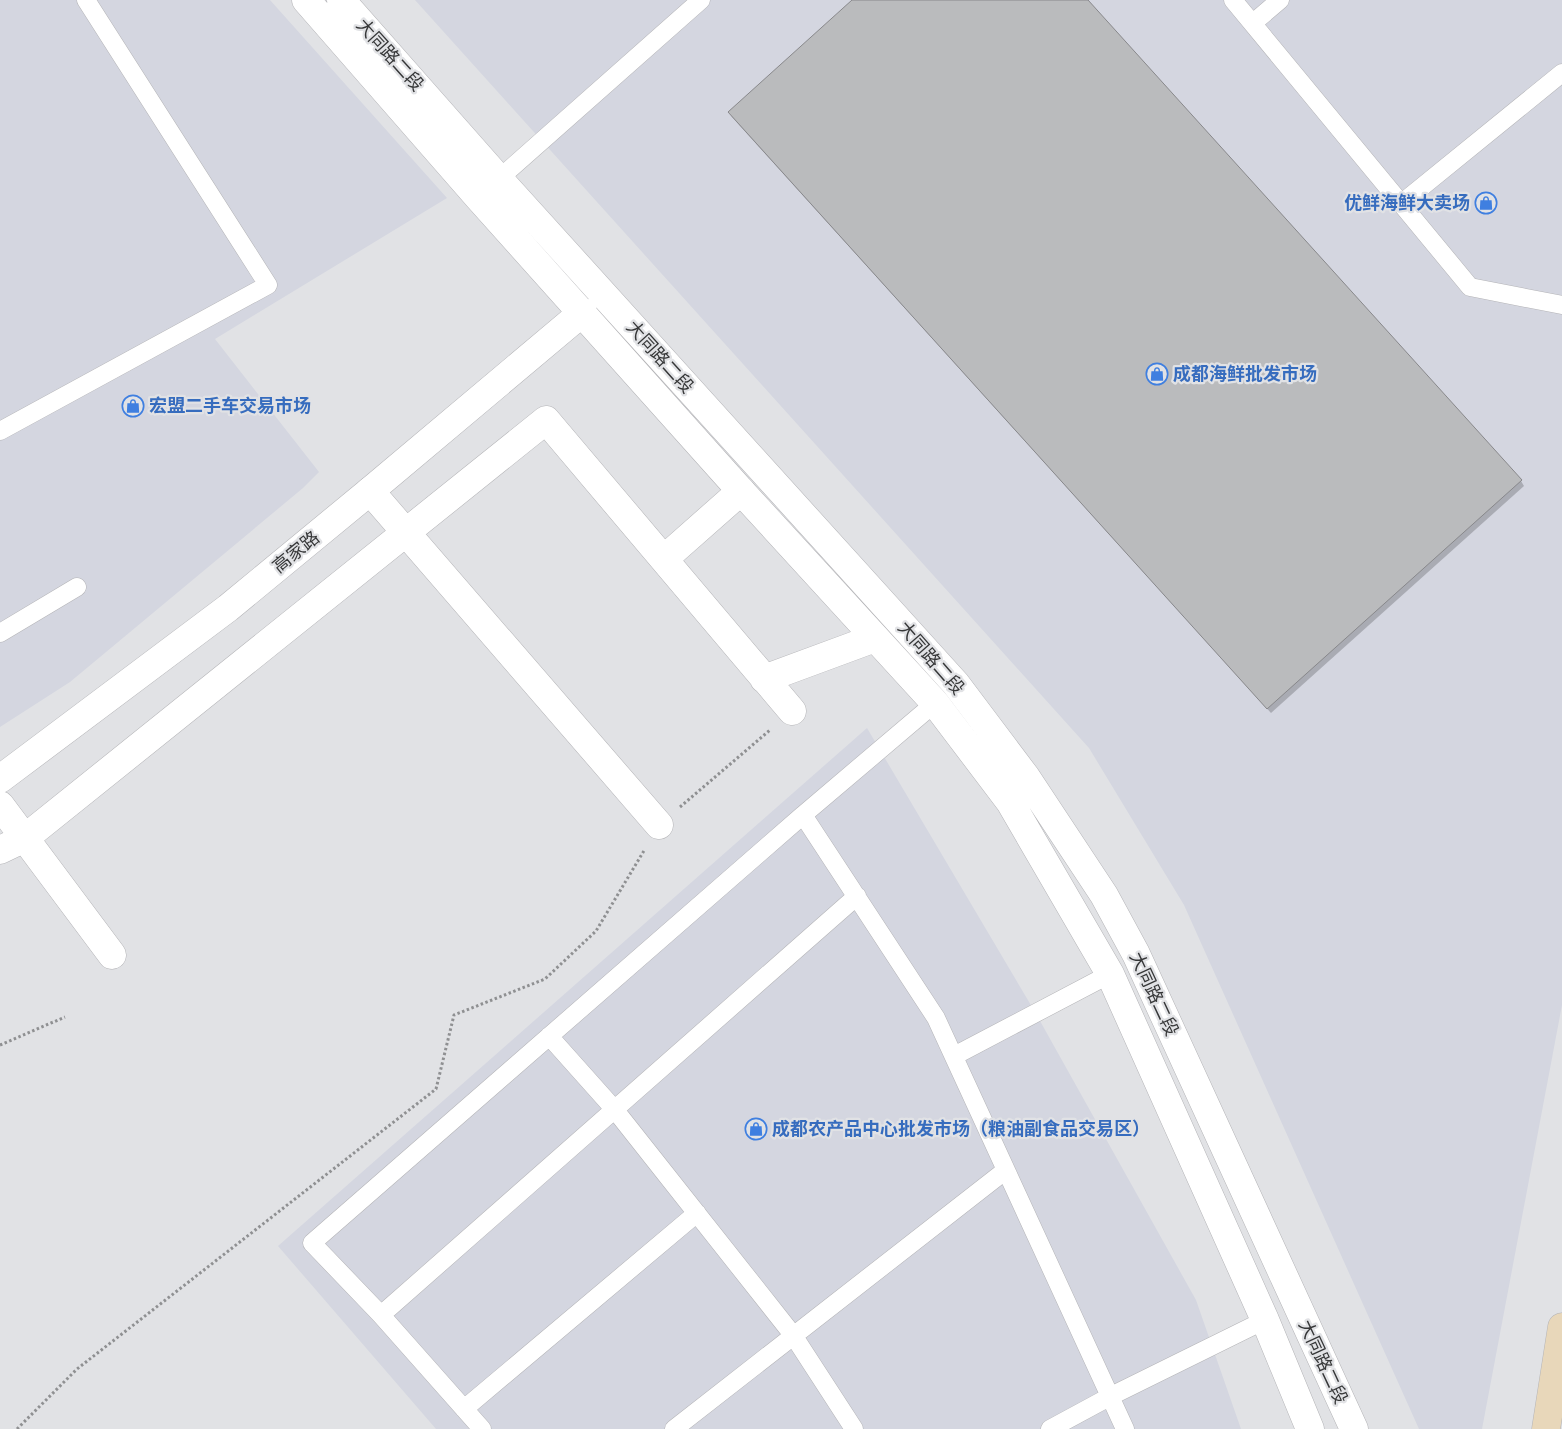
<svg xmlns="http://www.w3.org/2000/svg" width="1562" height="1429" viewBox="0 0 1562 1429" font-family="'Fira Sans Condensed','Noto Sans SC',sans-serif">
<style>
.built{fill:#d4d6e0}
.shadow{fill:#0003}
.building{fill:#babbbd;stroke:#88888b}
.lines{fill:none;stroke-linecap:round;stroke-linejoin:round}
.service-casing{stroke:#b4b4b7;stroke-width:19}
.minor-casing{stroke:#b4b4b7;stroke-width:29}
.tertiary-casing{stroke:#b4b4b7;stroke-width:29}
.secondary-casing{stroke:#b4b4b7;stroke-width:29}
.path{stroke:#8f9092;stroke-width:3;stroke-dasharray:2.5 2.5;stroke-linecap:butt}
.service{stroke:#fff;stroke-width:18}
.minor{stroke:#fff;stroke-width:28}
.tertiary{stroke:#fff;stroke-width:28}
.secondary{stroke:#e8d7ba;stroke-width:28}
.labels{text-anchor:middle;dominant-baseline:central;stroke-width:4.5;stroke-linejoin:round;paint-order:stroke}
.street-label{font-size:18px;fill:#363738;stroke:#e1e2e5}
.shop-label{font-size:18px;font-weight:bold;fill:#366cbe;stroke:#e1e2e5;text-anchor:start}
</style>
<rect width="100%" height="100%" fill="#e1e2e5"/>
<!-- built -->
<path class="built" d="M 0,0 L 270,0 L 447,198 L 215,339 L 319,472 L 303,488 L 70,682 L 0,727 Z
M 415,0 L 1562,0 L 1562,1005 L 1482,1429 L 1419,1429 L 1184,905 L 1089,748 Z
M 867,728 L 1035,1012 L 1196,1300 L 1241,1429 L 436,1429 L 278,1246 Z"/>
<!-- shadow -->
<path class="shadow" d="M 854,0 L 1086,0 L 1521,481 L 1524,486 L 1271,713 L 732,117 L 729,112 Z"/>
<!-- building -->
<path class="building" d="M 852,0 L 1088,0 L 1522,480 L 1267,709 L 728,112 Z"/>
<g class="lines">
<!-- service casing -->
<g class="service-casing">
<path id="service" d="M 1233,0 L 1470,287 L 1562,305
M 1253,23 L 1280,0
M 492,185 L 701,0
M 1402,203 L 1562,73
M 0,431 L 268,285 L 86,0
M 0,633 L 77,587
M 935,703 L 803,815 L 936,1018 L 1125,1429
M 549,1036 L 615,1110 L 793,1335 L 854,1429
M 954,1056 L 1110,974
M 381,1315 L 312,1243 L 803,815
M 464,1409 L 697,1213
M 482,1429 L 381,1315 L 857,896
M 674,1429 L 1006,1170
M 1050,1429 L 1111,1396 L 1265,1320"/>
</g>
<!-- minor casing -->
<g class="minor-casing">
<path id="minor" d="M 370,491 L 659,825
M 664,559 L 741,491
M 764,679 L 875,638
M 0,805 L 112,955
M 0,850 L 25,838 L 546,420 L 792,711"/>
</g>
<!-- tertiary casing -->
<g class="tertiary-casing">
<path id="tertiary" d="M 306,0 L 478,197 L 741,491 L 935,703 L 1010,802 L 1110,974 L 1265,1320 L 1310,1429
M 341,0 L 499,179 L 956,684 L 1026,777 L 1104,895 L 1136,954 L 1354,1429
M 0,779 L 228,608 L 370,491 L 583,312"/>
</g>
<!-- secondary casing -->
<g class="secondary-casing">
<path id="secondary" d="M 1546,1429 L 1562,1327"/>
</g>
<!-- path -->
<path class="path" d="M 680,807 L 770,730
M 0,1045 L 65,1017
M 17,1429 L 77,1369 L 436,1089 L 454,1015 L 545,979 L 596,931 L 645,849"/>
<!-- service -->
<use href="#service" class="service"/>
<!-- minor -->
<use href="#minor" class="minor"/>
<!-- tertiary -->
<use href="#tertiary" class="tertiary"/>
<!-- secondary -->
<use href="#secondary" class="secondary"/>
</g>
<!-- icons -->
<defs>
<g id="shop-ring" transform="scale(1.125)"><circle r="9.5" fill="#e1e2e5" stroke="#3f7fe0" stroke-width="1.5"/><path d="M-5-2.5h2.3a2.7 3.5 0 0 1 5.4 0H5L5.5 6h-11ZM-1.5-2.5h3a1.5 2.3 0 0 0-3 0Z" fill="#3f7fe0"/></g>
</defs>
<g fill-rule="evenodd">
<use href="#shop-ring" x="1486" y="203"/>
<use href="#shop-ring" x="1157" y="374"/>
<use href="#shop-ring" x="133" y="406"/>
<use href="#shop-ring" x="756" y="1129"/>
</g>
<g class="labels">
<!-- street labels -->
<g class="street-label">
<text transform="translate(390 55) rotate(48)">大同路二段</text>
<text transform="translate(660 357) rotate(48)">大同路二段</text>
<text transform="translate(296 552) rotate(-39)">高家路</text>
<text transform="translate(931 658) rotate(49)">大同路二段</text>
<text transform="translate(1154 994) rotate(65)">大同路二段</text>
<text transform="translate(1323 1362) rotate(65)">大同路二段</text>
</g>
<!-- shop labels -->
<g class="shop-label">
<text x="1470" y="203" text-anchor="end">优鲜海鲜大卖场</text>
<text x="1173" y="374">成都海鲜批发市场</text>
<text x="149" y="406">宏盟二手车交易市场</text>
<text x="772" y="1129">成都农产品中心批发市场（粮油副食品交易区）</text>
</g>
</g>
</svg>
